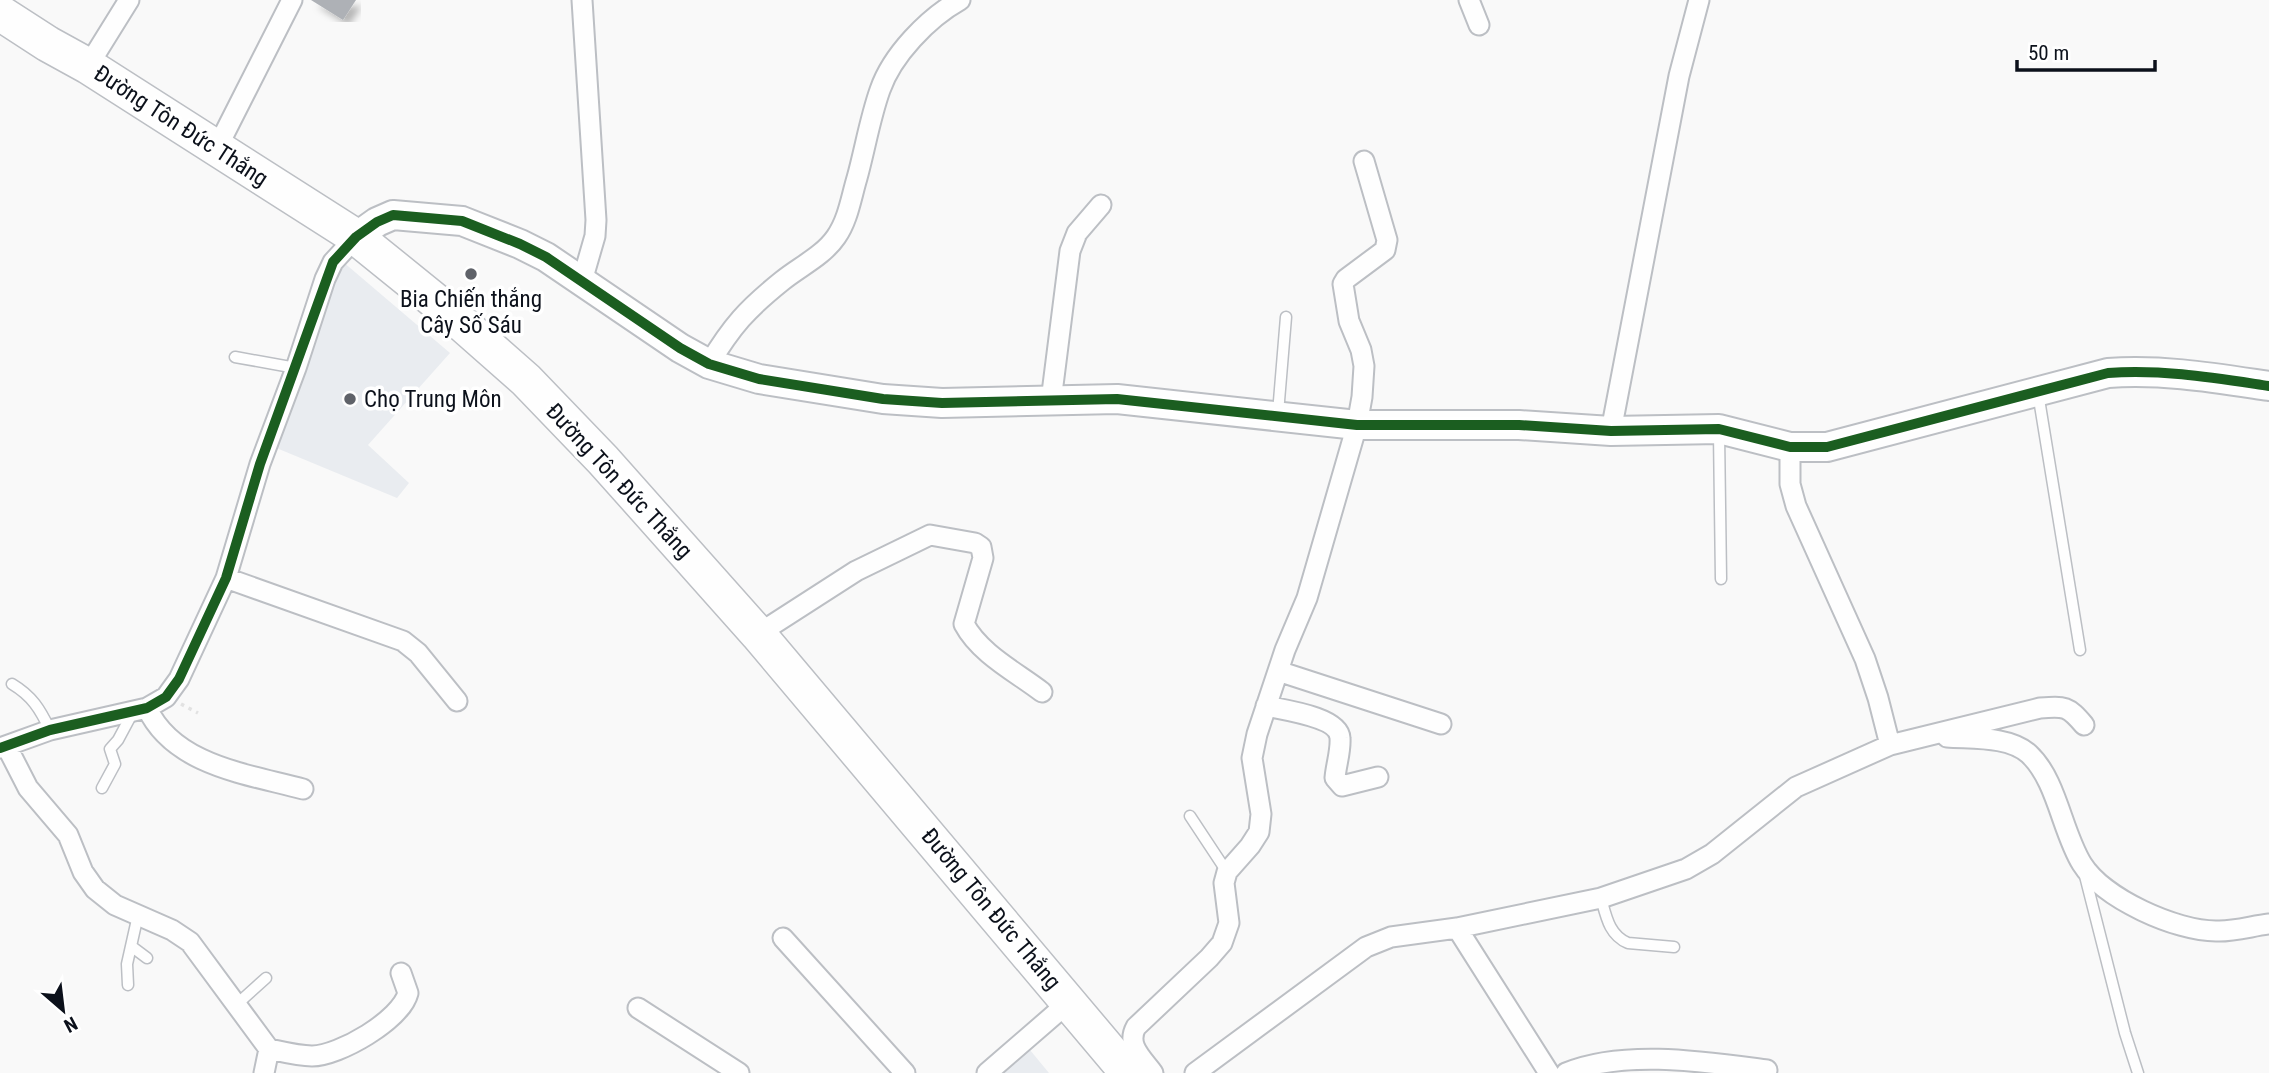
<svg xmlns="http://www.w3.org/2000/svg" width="2269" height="1073" viewBox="0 0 2269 1073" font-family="'Roboto Condensed',sans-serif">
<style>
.built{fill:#e9ecf0}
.building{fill:#aeb1b6;filter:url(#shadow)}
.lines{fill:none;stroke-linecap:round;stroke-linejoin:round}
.lane-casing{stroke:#bcbfc4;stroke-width:13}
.street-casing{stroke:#bcbfc4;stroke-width:23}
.secondary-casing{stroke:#bcbfc4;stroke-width:32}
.highway-casing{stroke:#bcbfc4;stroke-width:38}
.path{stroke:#e2e2e2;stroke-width:3.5;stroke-dasharray:3.5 5;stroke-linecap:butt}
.lane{stroke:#fefefe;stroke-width:10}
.street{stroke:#fefefe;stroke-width:19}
.secondary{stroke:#fefefe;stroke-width:28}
.highway{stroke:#fefefe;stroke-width:35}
.cycleway-casing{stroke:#fff;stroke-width:15}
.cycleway{stroke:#1b5e20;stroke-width:10}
.poi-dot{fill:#5f6269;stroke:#fff;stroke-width:2.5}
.labels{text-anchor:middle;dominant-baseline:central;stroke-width:7;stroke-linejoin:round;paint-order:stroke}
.street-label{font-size:23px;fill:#0c111b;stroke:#fff}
.poi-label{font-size:23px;fill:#0c111b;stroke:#fff}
</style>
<defs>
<filter id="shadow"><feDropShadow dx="6" dy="6" stdDeviation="3.5" flood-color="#0004"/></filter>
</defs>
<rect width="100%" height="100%" fill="#f9f9f9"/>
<!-- built -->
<path class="built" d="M 342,261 L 450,353 L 368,445 L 409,483 L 397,498 L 274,447 Z
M 1030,1050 L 1049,1073 L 1002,1073 Z"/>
<!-- building -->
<path class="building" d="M 311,0 L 356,0 L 343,20 Z"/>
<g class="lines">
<!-- lane casing -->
<g class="lane-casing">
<path id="lane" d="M 235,357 L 296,368
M 2038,393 L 2080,650
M 1278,413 L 1286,317
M 1719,433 L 1721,579
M 12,684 C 32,696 40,709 50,730
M 102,788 L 115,764 L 110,749 L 118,740 L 133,712
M 1190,816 L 1227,872
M 2084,872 L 2125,1033 L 2138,1073
M 1601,898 C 1606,916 1609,935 1628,943 L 1674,947
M 131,946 L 147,958
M 128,985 L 127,964 L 138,915
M 236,1005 L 266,978"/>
</g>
<!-- street casing -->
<g class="street-casing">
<path id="street" d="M 582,0 L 596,220 L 595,236 L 582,281
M 1469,0 L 1479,25
M 88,66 L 129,0
M 217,148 L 292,0
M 709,364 C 732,326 747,309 782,281 C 799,267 823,256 836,237 C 848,220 851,198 857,178 C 865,149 870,118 880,90 C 892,55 928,18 960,0
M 1051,401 L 1070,251 L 1077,233 L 1101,205
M 1611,431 L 1679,76 L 1699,0
M 1790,447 L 1790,484 L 1796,506 L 1865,659 L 1878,698 L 1890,745
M 226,578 L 403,641 L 418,653 L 457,701
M 758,634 L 856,571 L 930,535 L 975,543 L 981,547 L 983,558 L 964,624 C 980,654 1016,672 1042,692
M 1278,671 L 1441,724
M 1266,706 C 1284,710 1339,717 1340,738 C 1341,751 1336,765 1335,778 L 1342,786 L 1378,777
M 147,708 C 174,766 248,774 303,789
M 1947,737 C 1973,739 2009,736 2029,754 C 2057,780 2062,832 2082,864 C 2104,899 2176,931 2216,931 C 2233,932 2252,926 2269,924
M 7,747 L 28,788 L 68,835 L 83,872 L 95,889 L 115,905 L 172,930 L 190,942 L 269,1049 C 283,1052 298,1056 312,1056 C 339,1056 401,1020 408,993 L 401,973
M 0,748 L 50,730 L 147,708 L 166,697 L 179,679 L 226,578 L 260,464 L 296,368 L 325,279 L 333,262 L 356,237
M 1457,928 L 1549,1073
M 783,938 L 905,1073
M 638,1008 L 739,1073
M 264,1073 L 269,1049
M 987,1073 L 1069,1002
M 1153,1073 C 1142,1058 1126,1045 1136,1027 L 1209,958 L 1222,943 L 1229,923 L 1224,883 L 1227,872 L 1250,846 L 1259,832 L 1261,814 L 1252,758 L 1257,734 L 1285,650 L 1307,598 L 1357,425 L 1362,397 L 1364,366 L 1361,350 L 1349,321 L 1343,284 L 1346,279 L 1385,250 L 1387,240 L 1364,161
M 1195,1073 L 1366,947 L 1391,937 L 1457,928 L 1601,898 L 1686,869 L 1712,854 L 1796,787 L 1890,745 L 2040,708 C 2065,706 2068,706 2084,725
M 1566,1073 C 1624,1049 1706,1062 1767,1070"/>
</g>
<!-- secondary casing -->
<g class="secondary-casing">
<path id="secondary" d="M 356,237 L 377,222 L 393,215 L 462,221 L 520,244 L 546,257 L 680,348 L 709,364 L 759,379 L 883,399 L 942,403 L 1117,399 L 1357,425 L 1519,425 L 1611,431 L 1719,429 L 1790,447 L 1827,447 L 2108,373 C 2163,369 2215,378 2269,386"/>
</g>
<!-- highway casing -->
<g class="highway-casing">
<path id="highway" d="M 0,13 L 48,44 L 88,66 L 356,237 L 450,313 L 526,380 L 603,460 L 758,634 L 1128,1073"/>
</g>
<!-- path -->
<path class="path" d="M 181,704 L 198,713"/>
<!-- lane -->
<use href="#lane" class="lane"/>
<!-- street -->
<use href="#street" class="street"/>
<!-- secondary -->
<use href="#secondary" class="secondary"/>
<!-- highway -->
<use href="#highway" class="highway"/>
<!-- cycleway casing -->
<g class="cycleway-casing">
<path id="cycleway" d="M 0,748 L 50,730 L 147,708 L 166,697 L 179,679 L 226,578 L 260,464 L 333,262 L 356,237 L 377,222 L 393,215 L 462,221 L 520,244 L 546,257 L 680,348 L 709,364 L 759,379 L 883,399 L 942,403 L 1117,399 L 1357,425 L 1519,425 L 1611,431 L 1719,429 L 1790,447 L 1827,447 L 2108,373 C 2163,369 2215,378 2269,386"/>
</g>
<!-- cycleway -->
<use href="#cycleway" class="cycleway"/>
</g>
<!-- markers -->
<g class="poi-dot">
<circle cx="471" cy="274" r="7"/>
<circle cx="350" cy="399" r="7"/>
</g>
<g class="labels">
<!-- street labels -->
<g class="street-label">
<text transform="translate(181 126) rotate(33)">Đường Tôn Đức Thắng</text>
<text transform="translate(619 481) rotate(47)">Đường Tôn Đức Thắng</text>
<text transform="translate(991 909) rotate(50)">Đường Tôn Đức Thắng</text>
</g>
<!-- poi labels -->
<g class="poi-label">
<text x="471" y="299">Bia Chiến thắng<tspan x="471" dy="26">Cây Số Sáu</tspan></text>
<text x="364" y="399" text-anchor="start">Chọ Trung Môn</text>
</g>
</g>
<!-- north arrow -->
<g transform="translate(63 1010) rotate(152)" stroke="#ffffff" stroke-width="5" paint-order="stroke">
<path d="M0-5L12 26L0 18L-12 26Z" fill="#0c111b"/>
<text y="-10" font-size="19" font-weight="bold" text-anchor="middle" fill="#0c111b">N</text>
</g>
<!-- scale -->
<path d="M2017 60v10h138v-10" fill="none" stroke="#0c111b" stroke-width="3.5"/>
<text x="2028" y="60" font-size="21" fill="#0c111b" stroke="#ffffff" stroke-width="5" paint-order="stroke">50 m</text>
</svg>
